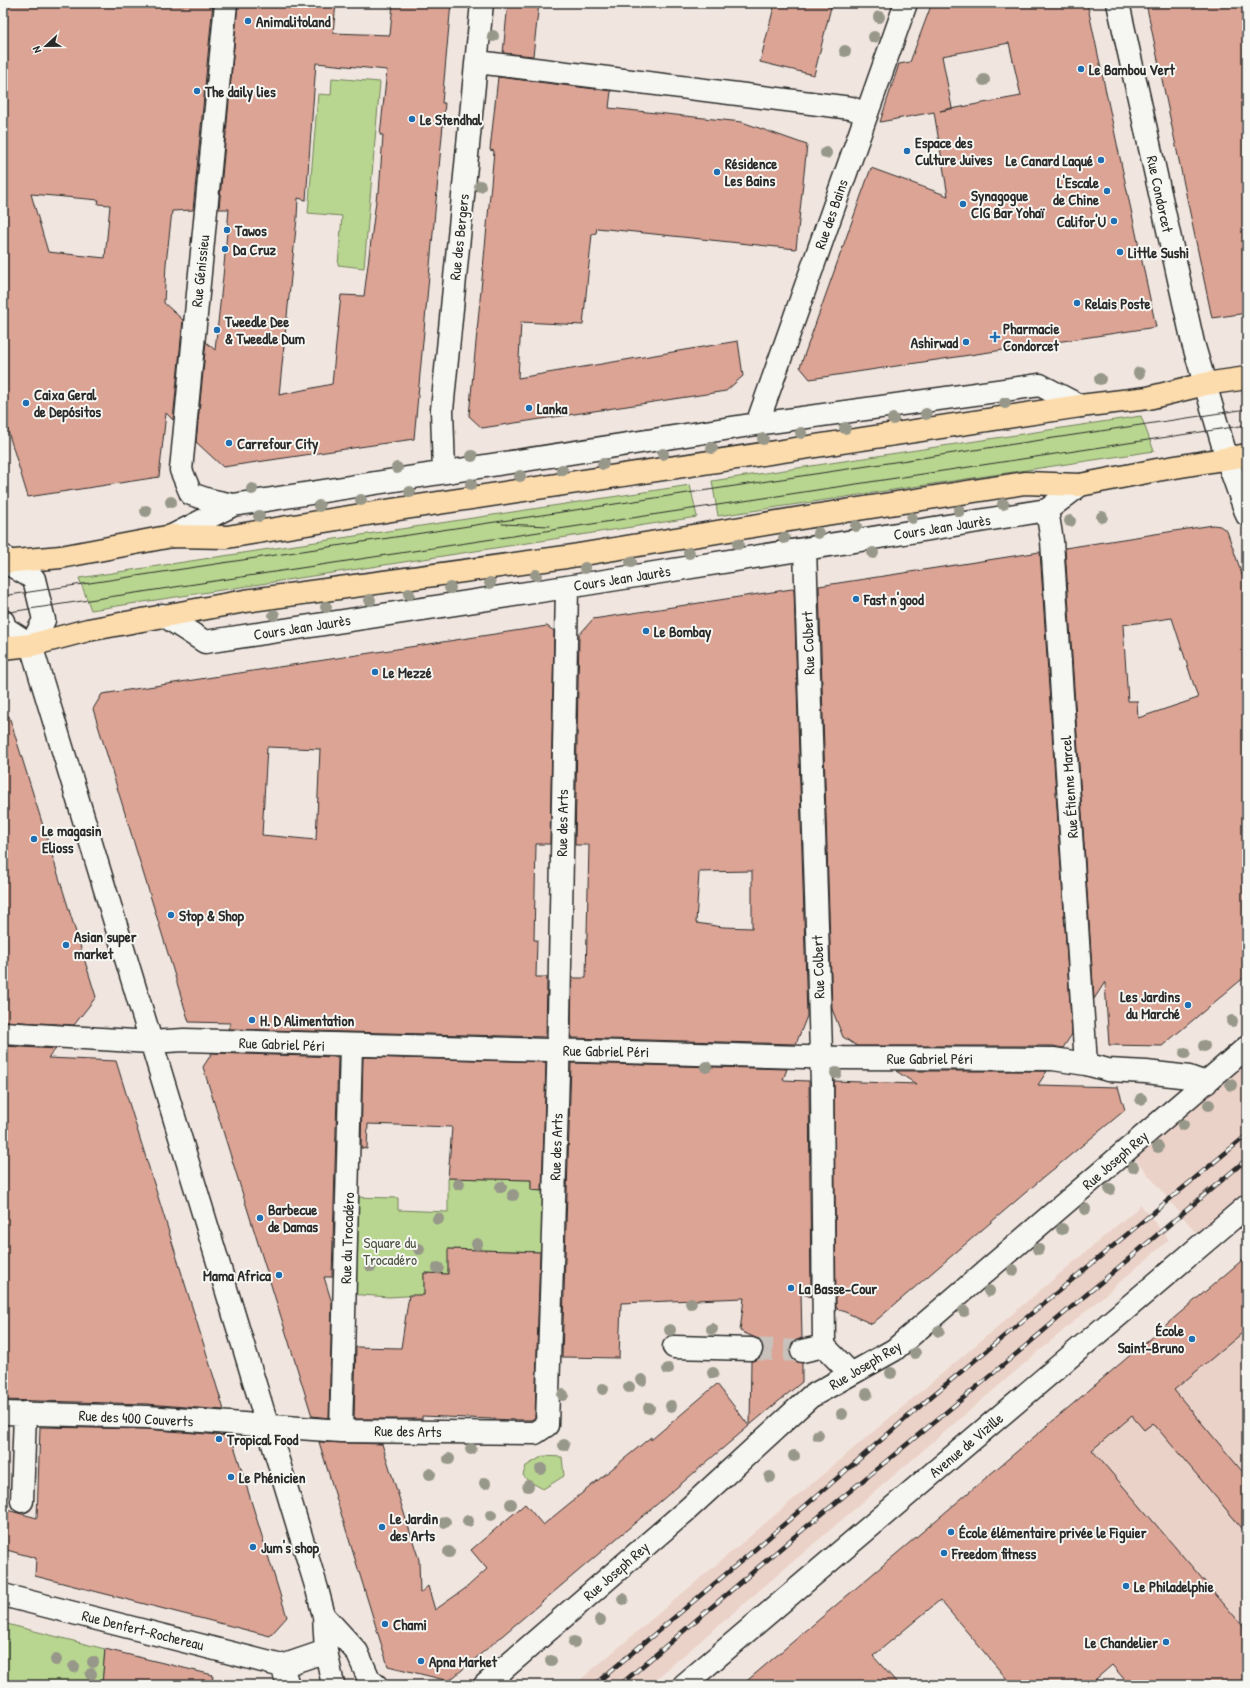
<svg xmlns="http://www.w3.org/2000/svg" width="1250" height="1688" viewBox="0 0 1250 1688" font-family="'Patrick Hand',sans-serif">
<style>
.built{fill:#ebd2c9}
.green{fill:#b8d68f;stroke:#72805d}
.building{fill:#dca495;stroke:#2b2b2b;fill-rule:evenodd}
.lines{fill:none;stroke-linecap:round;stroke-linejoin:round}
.minor-tunnel{stroke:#c9c1bb;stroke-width:22;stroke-dasharray:22 11;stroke-linecap:butt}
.minor-casing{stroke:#2b2b2b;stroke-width:25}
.major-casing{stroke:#2b2b2b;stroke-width:25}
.minor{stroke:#f6f6f2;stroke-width:22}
.major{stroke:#fcdcac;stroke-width:22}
.tram{stroke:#2b2b2b;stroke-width:1}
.rail-casing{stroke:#2b2b2b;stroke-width:4.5}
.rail{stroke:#f6f6f2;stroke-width:3;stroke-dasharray:9;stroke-linecap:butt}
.tree{fill:#97978a}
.poi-dot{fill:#1f6fb2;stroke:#f6f6f2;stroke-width:1.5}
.labels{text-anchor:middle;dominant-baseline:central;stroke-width:4;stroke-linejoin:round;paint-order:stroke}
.poi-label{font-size:15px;font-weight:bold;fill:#2b2b2b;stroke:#f6f6f2;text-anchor:start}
.street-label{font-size:15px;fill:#2b2b2b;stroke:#f6f6f2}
.park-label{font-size:15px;fill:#4e5644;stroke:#f6f6f2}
</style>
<rect width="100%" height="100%" fill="#f1e6df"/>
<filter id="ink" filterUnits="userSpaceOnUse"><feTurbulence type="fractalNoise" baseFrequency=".025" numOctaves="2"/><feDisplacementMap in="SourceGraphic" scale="8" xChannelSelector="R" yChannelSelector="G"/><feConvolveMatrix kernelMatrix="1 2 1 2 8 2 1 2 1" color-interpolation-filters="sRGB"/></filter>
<g filter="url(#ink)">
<!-- built -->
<path class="built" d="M 1247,1060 L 1247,1190 L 1196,1233 L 1132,1155 Z
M 1141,1205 L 1169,1240 L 649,1685 L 574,1685 Z
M 1247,1295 L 1247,1685 L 1245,1685 L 1245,1628 L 1062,1415 Z"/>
<!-- green -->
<path class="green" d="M 332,78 L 380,82 L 364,268 L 338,265 L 342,216 L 308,213 L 318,94 L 331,95 Z
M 1141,416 L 1154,451 L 718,516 L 712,481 Z
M 690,485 L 697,517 L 91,610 L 79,578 Z
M 448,1178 L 531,1180 L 531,1190 L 545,1191 L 544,1252 L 449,1249 L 448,1274 L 424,1273 L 424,1295 L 389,1297 L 348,1294 L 351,1197 L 398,1198 L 398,1210 L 448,1212 Z
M 543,1456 L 562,1457 L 564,1476 L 543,1489 L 527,1480 L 523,1475 L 526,1466 Z
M 3,1623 L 105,1649 L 102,1685 L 3,1685 Z"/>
<!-- building -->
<path class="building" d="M 3,3 L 213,3 L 193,210 L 172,211 L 166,264 L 164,303 L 183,320 L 173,420 L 166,413 L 159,477 L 28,497 L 3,415 ZM 31,194 L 99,200 L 98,204 L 110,205 L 105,258 L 48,252 Z
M 238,3 L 336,3 L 333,33 L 390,35 L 393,3 L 451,3 L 442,103 L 445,103 L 414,439 L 223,467 L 196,442 L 206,342 L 215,350 L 223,277 L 229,209 L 219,209 ZM 316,63 L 387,70 L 380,135 L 383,135 L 379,193 L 377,193 L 364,296 L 341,295 L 332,384 L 279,395 L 297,218 L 298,198 L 306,200 Z
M 508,3 L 539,3 L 533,56 L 503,53 Z
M 775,3 L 832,3 L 814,75 L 760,62 Z
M 932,3 L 1087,3 L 1156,327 L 810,379 L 800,367 L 871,168 L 948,196 L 934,112 L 880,122 L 899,64 L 910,62 ZM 1009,43 L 1021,96 L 940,111 L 952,108 L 942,56 Z
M 1146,3 L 1247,3 L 1247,313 L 1212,318 Z
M 498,77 L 611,91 L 609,108 L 742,122 L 807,145 L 796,249 L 597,228 L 596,233 L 592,234 L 583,325 L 521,322 L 518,378 L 738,341 L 743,376 L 726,391 L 482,428 L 469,416 L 491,184 L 494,151 L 490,150 Z
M 1213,525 L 1220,526 L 1227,531 L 1247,589 L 1247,975 L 1162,1046 L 1109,1045 L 1105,982 L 1094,999 L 1065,548 ZM 1172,618 L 1198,698 L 1138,718 L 1137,701 L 1128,701 L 1123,625 Z
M 1040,552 L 1072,1034 L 1063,1048 L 1053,1046 L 857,1046 L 843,1037 L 832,1009 L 819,586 Z
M 792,589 L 794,590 L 807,1016 L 796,1044 L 571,1038 L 572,978 L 586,978 L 589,845 L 575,845 L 579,635 L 593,619 ZM 752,871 L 752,928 L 723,927 L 696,923 L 699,872 Z
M 547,626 L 554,631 L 550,844 L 536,844 L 534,940 L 537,940 L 536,977 L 547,977 L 546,1037 L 228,1029 L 231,1023 L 189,1022 L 93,709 L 102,694 ZM 267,747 L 320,749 L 316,840 L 262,835 Z
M 9,716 L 96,997 L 74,1025 L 3,1021 L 3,717 Z
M 3,1046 L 56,1049 L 48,1058 L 116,1061 L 224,1410 L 147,1404 L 3,1400 Z
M 212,1053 L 338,1057 L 332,1277 L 324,1277 L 332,1303 L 329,1418 L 312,1416 L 203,1067 Z
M 363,1057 L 546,1062 L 542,1191 L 531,1190 L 531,1180 L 448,1178 L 452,1127 L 368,1124 L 367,1149 L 361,1148 Z
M 571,1063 L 787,1069 L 783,1080 L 809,1081 L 811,1297 L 801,1293 L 802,1338 L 793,1342 L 790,1348 L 790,1353 L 793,1360 L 802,1363 L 802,1382 L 750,1425 L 751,1361 L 757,1360 L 761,1356 L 763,1349 L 762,1343 L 758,1339 L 740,1331 L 744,1298 L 621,1303 L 619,1358 L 562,1357 Z
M 896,1071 L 1047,1071 L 1038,1085 L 1118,1087 L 1125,1110 L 1038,1182 L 872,1324 L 836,1308 L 834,1081 L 916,1084 Z
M 448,1249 L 540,1252 L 535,1418 L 531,1420 L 514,1420 L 422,1416 L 422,1419 L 354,1419 L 356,1347 L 401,1348 L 409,1295 L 424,1295 L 424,1273 L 448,1274 Z
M 1247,1256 L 1247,1329 L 1174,1390 L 1247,1477 L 1247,1534 L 1153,1423 L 1144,1430 L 1132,1416 L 1092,1450 L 1247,1631 L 1247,1685 L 1129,1685 L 1112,1665 L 1089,1685 L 1012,1685 L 940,1600 L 873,1656 L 899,1685 L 742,1685 Z
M 717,1384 L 749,1426 L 449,1681 L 388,1666 L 319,1442 L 382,1444 L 419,1560 L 420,1593 L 428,1586 L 435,1610 L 466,1588 L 487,1569 L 471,1550 L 525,1504 L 543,1525 L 651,1437 L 651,1440 Z
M 40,1427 L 146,1429 L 231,1436 L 287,1617 L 270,1636 L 35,1576 L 36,1558 L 3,1549 L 3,1509 L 37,1518 Z
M 105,1649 L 213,1675 L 212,1685 L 102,1685 Z"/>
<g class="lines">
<!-- minor-tunnel -->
<path class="minor-tunnel" d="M 751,1349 L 802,1351"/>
<!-- minor casing -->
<g class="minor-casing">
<path id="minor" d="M 226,3 L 181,470 L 191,494 L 209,500 L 233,505
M 1118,3 L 1193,343 L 1227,459 L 1247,515
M 477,62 L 851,108 L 866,114
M 757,424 L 906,3
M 444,472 L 442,410 L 482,3
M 1047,510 L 1052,541 L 1086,1064
M 172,536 L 233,505 L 757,424 L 1040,385 L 1080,406
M 805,549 L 822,1083 L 824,1346 L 851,1374
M 3,556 L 6,562 L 34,579 L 44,620 L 31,645
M 163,615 L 205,642 L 567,587 L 1047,510 L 1080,485
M 3,621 L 5,628 L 31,645
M 31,645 L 317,1589 L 324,1616 L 326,1651 L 333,1685
M 3,1033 L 150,1042 L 184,1040 L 843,1058 L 1053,1059 L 1086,1064 L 1108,1070 L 1146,1072 L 1189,1077 L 1206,1083
M 674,1347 L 751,1349
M 802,1351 L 824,1346
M 3,1413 L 147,1417 L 341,1431 L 535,1433 L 547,1425 L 558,1072 L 567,587
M 341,1431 L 351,1046
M 22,1501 L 25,1413
M 3,1595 L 282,1666
M 324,1616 L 357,1652 L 369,1679 L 376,1685
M 282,1666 L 326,1651
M 282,1666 L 288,1685
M 485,1685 L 688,1509 L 810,1397 L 894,1350 L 1247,1047
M 684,1685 L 1247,1206"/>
</g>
<!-- major casing -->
<g class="major-casing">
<path id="major" d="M 3,562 L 61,557 L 172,536 L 227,537 L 392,510 L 1080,406 L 1148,398 L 1205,384 L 1247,378
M 3,648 L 31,645 L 88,630 L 245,601 L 566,557 L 813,516 L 1025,483 L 1080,485 L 1157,470 L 1247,455"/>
</g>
<!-- minor -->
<use href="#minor" class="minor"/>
<!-- major -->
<use href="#major" class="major"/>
<!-- tram -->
<path class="tram" d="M 502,524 L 550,526
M 3,596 L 1247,409
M 3,613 L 1247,425"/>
<!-- rail casing -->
<g class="rail-casing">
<path id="rail" d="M 594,1685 L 752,1552 L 933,1395 L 1247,1135
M 620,1685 L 794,1537 L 984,1381 L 1247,1159"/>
</g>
<!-- rail -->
<use href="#rail" class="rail"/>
</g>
<!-- trees -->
<g class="tree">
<circle cx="879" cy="17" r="6"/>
<circle cx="493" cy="36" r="6"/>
<circle cx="874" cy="37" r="6"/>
<circle cx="845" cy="51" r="6"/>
<circle cx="984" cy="80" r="6"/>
<circle cx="826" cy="153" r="6"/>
<circle cx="480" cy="186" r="6"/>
<circle cx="1139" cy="373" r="6"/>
<circle cx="1100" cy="379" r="6"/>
<circle cx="1005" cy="403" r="6"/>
<circle cx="926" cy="414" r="6"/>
<circle cx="893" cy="419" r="6"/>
<circle cx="845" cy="428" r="6"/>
<circle cx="801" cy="433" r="6"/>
<circle cx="763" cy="439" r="6"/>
<circle cx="712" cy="448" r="6"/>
<circle cx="663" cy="454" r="6"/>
<circle cx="472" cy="456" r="6"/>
<circle cx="603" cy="464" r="6"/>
<circle cx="397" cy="468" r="6"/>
<circle cx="562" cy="470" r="6"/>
<circle cx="520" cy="476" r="6"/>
<circle cx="471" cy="484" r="6"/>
<circle cx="252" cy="489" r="6"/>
<circle cx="410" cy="492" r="6"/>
<circle cx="361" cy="500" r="6"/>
<circle cx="171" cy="502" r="6"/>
<circle cx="1003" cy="504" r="6"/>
<circle cx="319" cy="506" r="6"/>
<circle cx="146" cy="511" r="6"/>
<circle cx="959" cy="511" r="6"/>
<circle cx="259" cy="516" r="6"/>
<circle cx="1102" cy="517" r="6"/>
<circle cx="912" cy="518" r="6"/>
<circle cx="1070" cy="521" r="6"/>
<circle cx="856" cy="526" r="6"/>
<circle cx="818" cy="533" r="6"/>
<circle cx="784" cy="538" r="6"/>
<circle cx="738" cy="544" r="6"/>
<circle cx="689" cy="553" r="6"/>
<circle cx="873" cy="553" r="6"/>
<circle cx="631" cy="562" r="6"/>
<circle cx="585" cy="568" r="6"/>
<circle cx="536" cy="575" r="6"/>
<circle cx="490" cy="583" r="6"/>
<circle cx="450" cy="588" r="6"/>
<circle cx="409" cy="594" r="6"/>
<circle cx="370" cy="600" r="6"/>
<circle cx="326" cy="607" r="6"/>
<circle cx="274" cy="615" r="6"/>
<circle cx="1232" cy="1021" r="6"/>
<circle cx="1204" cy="1046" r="6"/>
<circle cx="1185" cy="1053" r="6"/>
<circle cx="706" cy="1067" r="6"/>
<circle cx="836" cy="1073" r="6"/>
<circle cx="1231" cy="1085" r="6"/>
<circle cx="1141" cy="1099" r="6"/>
<circle cx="1209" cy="1105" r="6"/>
<circle cx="1183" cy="1125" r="6"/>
<circle cx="1158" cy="1147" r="6"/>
<circle cx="1133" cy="1167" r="6"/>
<circle cx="459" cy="1184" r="6"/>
<circle cx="501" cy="1187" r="6"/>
<circle cx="1110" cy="1189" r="6"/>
<circle cx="513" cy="1195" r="6"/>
<circle cx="1085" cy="1209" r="6"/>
<circle cx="438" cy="1219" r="6"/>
<circle cx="1062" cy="1229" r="6"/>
<circle cx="477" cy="1244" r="6"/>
<circle cx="419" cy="1249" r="6"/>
<circle cx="1038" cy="1249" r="6"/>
<circle cx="371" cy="1266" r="6"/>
<circle cx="438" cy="1268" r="6"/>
<circle cx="1013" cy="1270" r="6"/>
<circle cx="989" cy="1291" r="6"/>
<circle cx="691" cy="1303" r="6"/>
<circle cx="964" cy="1311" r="6"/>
<circle cx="712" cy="1329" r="6"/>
<circle cx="670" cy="1330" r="6"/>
<circle cx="939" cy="1331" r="6"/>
<circle cx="915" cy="1353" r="6"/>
<circle cx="668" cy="1369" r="6"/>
<circle cx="713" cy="1373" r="6"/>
<circle cx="891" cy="1373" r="6"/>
<circle cx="642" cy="1380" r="6"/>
<circle cx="629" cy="1387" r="6"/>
<circle cx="603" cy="1389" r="6"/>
<circle cx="867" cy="1394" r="6"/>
<circle cx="563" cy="1395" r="6"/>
<circle cx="671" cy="1406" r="6"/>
<circle cx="649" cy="1408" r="6"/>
<circle cx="842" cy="1414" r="6"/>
<circle cx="818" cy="1435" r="6"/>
<circle cx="564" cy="1445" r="6"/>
<circle cx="471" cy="1449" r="6"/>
<circle cx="794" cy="1456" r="6"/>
<circle cx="449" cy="1459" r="6"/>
<circle cx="541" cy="1469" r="6"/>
<circle cx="430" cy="1474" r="6"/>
<circle cx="770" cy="1477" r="6"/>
<circle cx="485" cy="1483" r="6"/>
<circle cx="528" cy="1486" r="6"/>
<circle cx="511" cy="1504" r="6"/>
<circle cx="491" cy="1515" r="6"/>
<circle cx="468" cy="1521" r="6"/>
<circle cx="445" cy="1522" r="6"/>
<circle cx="449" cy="1552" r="6"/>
<circle cx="623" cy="1599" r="6"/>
<circle cx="600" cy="1620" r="6"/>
<circle cx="574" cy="1642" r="6"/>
<circle cx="56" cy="1660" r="6"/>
<circle cx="551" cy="1661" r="6"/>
<circle cx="93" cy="1662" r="6"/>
<circle cx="74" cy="1667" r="6"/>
<circle cx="91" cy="1674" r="6"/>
</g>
</g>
<!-- markers -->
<g class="poi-dot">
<circle cx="248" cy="21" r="4"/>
<circle cx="1081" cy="69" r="4"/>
<circle cx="197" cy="91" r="4"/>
<circle cx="412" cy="119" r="4"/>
<circle cx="907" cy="151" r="4"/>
<circle cx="1101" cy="160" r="4"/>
<circle cx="717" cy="172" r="4"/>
<circle cx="1107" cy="191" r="4"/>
<circle cx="963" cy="204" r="4"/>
<circle cx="1114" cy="221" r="4"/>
<circle cx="227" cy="230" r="4"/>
<circle cx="225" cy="249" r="4"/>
<circle cx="1120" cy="252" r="4"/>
<circle cx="1077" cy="303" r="4"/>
<circle cx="217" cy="330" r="4"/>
<path d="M993 331h4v4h4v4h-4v4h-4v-4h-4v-4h4z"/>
<circle cx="966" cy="342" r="4"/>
<circle cx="26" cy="403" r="4"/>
<circle cx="529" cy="408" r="4"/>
<circle cx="229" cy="443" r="4"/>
<circle cx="856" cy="599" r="4"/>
<circle cx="646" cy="631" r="4"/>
<circle cx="375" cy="672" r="4"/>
<circle cx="34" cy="839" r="4"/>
<circle cx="171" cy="915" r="4"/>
<circle cx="66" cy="945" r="4"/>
<circle cx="1188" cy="1005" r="4"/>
<circle cx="252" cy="1020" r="4"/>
<circle cx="260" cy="1218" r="4"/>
<circle cx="279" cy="1275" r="4"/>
<circle cx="791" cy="1288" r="4"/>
<circle cx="1192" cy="1339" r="4"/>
<circle cx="219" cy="1439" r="4"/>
<circle cx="231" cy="1477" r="4"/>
<circle cx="382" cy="1527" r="4"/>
<circle cx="951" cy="1532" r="4"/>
<circle cx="253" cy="1547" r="4"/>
<circle cx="944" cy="1553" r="4"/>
<circle cx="1126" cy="1586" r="4"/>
<circle cx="385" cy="1624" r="4"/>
<circle cx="1166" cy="1642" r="4"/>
<circle cx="421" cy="1661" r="4"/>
</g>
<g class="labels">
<!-- poi labels -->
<g class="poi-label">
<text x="256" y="21">Animalitoland</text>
<text x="1089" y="69">Le Bambou Vert</text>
<text x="205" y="91">The daily lies</text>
<text x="420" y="119">Le Stendhal</text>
<text x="915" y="142">Espace des<tspan x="915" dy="17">Culture Juives</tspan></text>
<text x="1093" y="160" text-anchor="end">Le Canard Laqué</text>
<text x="725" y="163">Résidence<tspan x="725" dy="17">Les Bains</tspan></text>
<text x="1099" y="182" text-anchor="end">L'Escale<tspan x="1099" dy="17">de Chine</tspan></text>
<text x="971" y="195">Synagogue<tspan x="971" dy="17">CIG Bar Yohaï</tspan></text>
<text x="1106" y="221" text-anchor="end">Califor'U</text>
<text x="235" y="230">Tawos</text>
<text x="233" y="249">Da Cruz</text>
<text x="1128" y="252">Little Sushi</text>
<text x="1085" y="303">Relais Poste</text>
<text x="225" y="321">Tweedle Dee<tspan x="225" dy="17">&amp; Tweedle Dum</tspan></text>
<text x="1003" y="328">Pharmacie<tspan x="1003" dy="17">Condorcet</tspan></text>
<text x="958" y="342" text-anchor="end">Ashirwad</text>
<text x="34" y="394">Caixa Geral<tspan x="34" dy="17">de Depósitos</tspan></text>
<text x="537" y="408">Lanka</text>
<text x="237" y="443">Carrefour City</text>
<text x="864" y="599">Fast n'good</text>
<text x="654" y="631">Le Bombay</text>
<text x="383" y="672">Le Mezzé</text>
<text x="42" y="830">Le magasin<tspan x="42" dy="17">Elioss</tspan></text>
<text x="179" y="915">Stop &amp; Shop</text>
<text x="74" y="936">Asian super<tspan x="74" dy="17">market</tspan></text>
<text x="1180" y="996" text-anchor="end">Les Jardins<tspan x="1180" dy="17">du Marché</tspan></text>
<text x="260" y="1020">H. D Alimentation</text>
<text x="268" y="1209">Barbecue<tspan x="268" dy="17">de Damas</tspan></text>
<text x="271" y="1275" text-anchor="end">Mama Africa</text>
<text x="799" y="1288">La Basse-Cour</text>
<text x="1184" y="1330" text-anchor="end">École<tspan x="1184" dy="17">Saint-Bruno</tspan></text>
<text x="227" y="1439">Tropical Food</text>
<text x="239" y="1477">Le Phénicien</text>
<text x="390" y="1518">Le Jardin<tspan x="390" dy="17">des Arts</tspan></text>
<text x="959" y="1532">École élémentaire privée le Figuier</text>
<text x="261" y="1547">Jum's shop</text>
<text x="952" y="1553">Freedom fitness</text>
<text x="1134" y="1586">Le Philadelphie</text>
<text x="393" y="1624">Chami</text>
<text x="1158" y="1642" text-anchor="end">Le Chandelier</text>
<text x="429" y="1661">Apna Market</text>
</g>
<!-- street labels -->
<g class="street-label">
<text transform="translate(1160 194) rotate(78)">Rue Condorcet</text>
<text transform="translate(831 214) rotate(-71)">Rue des Bains</text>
<text transform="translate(459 237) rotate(-84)">Rue des Bergers</text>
<text transform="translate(200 271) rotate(-84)">Rue Génissieu</text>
<text transform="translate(942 527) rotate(-9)">Cours Jean Jaurès</text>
<text transform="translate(622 578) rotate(-9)">Cours Jean Jaurès</text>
<text transform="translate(302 627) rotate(-9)">Cours Jean Jaurès</text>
<text transform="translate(808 643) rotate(-92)">Rue Colbert</text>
<text transform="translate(1069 787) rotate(-94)">Rue Étienne Marcel</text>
<text transform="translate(562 823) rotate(-89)">Rue des Arts</text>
<text transform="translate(818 967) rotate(-92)">Rue Colbert</text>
<text transform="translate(282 1044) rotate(2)">Rue Gabriel Péri</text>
<text transform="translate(606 1051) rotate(1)">Rue Gabriel Péri</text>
<text x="930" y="1058">Rue Gabriel Péri</text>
<text transform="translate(556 1147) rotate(-88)">Rue des Arts</text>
<text transform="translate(1115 1160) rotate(-41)">Rue Joseph Rey</text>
<text transform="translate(347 1238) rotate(-88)">Rue du Trocadéro</text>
<text transform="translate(865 1365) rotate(-31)">Rue Joseph Rey</text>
<text transform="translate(136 1418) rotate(3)">Rue des 400 Couverts</text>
<text transform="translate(408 1431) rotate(1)">Rue des Arts</text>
<text transform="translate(966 1445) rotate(-40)">Avenue de Vizille</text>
<text transform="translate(616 1571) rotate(-41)">Rue Joseph Rey</text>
<text transform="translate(143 1630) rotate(14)">Rue Denfert-Rochereau</text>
</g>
<!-- park labels -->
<g class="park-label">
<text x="390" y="1242">Square du<tspan x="390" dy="17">Trocadéro</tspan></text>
</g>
</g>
<!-- margin -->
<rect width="1250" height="1688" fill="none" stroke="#f6f6f2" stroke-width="16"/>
<rect x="8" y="8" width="1234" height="1672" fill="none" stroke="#2b2b2b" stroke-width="1.5" filter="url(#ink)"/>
<!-- north arrow -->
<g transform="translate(46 46) rotate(248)" stroke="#f6f6f2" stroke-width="3" paint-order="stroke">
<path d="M0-3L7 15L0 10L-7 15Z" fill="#2b2b2b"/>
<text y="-6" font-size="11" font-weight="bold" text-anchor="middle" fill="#2b2b2b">N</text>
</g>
</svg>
